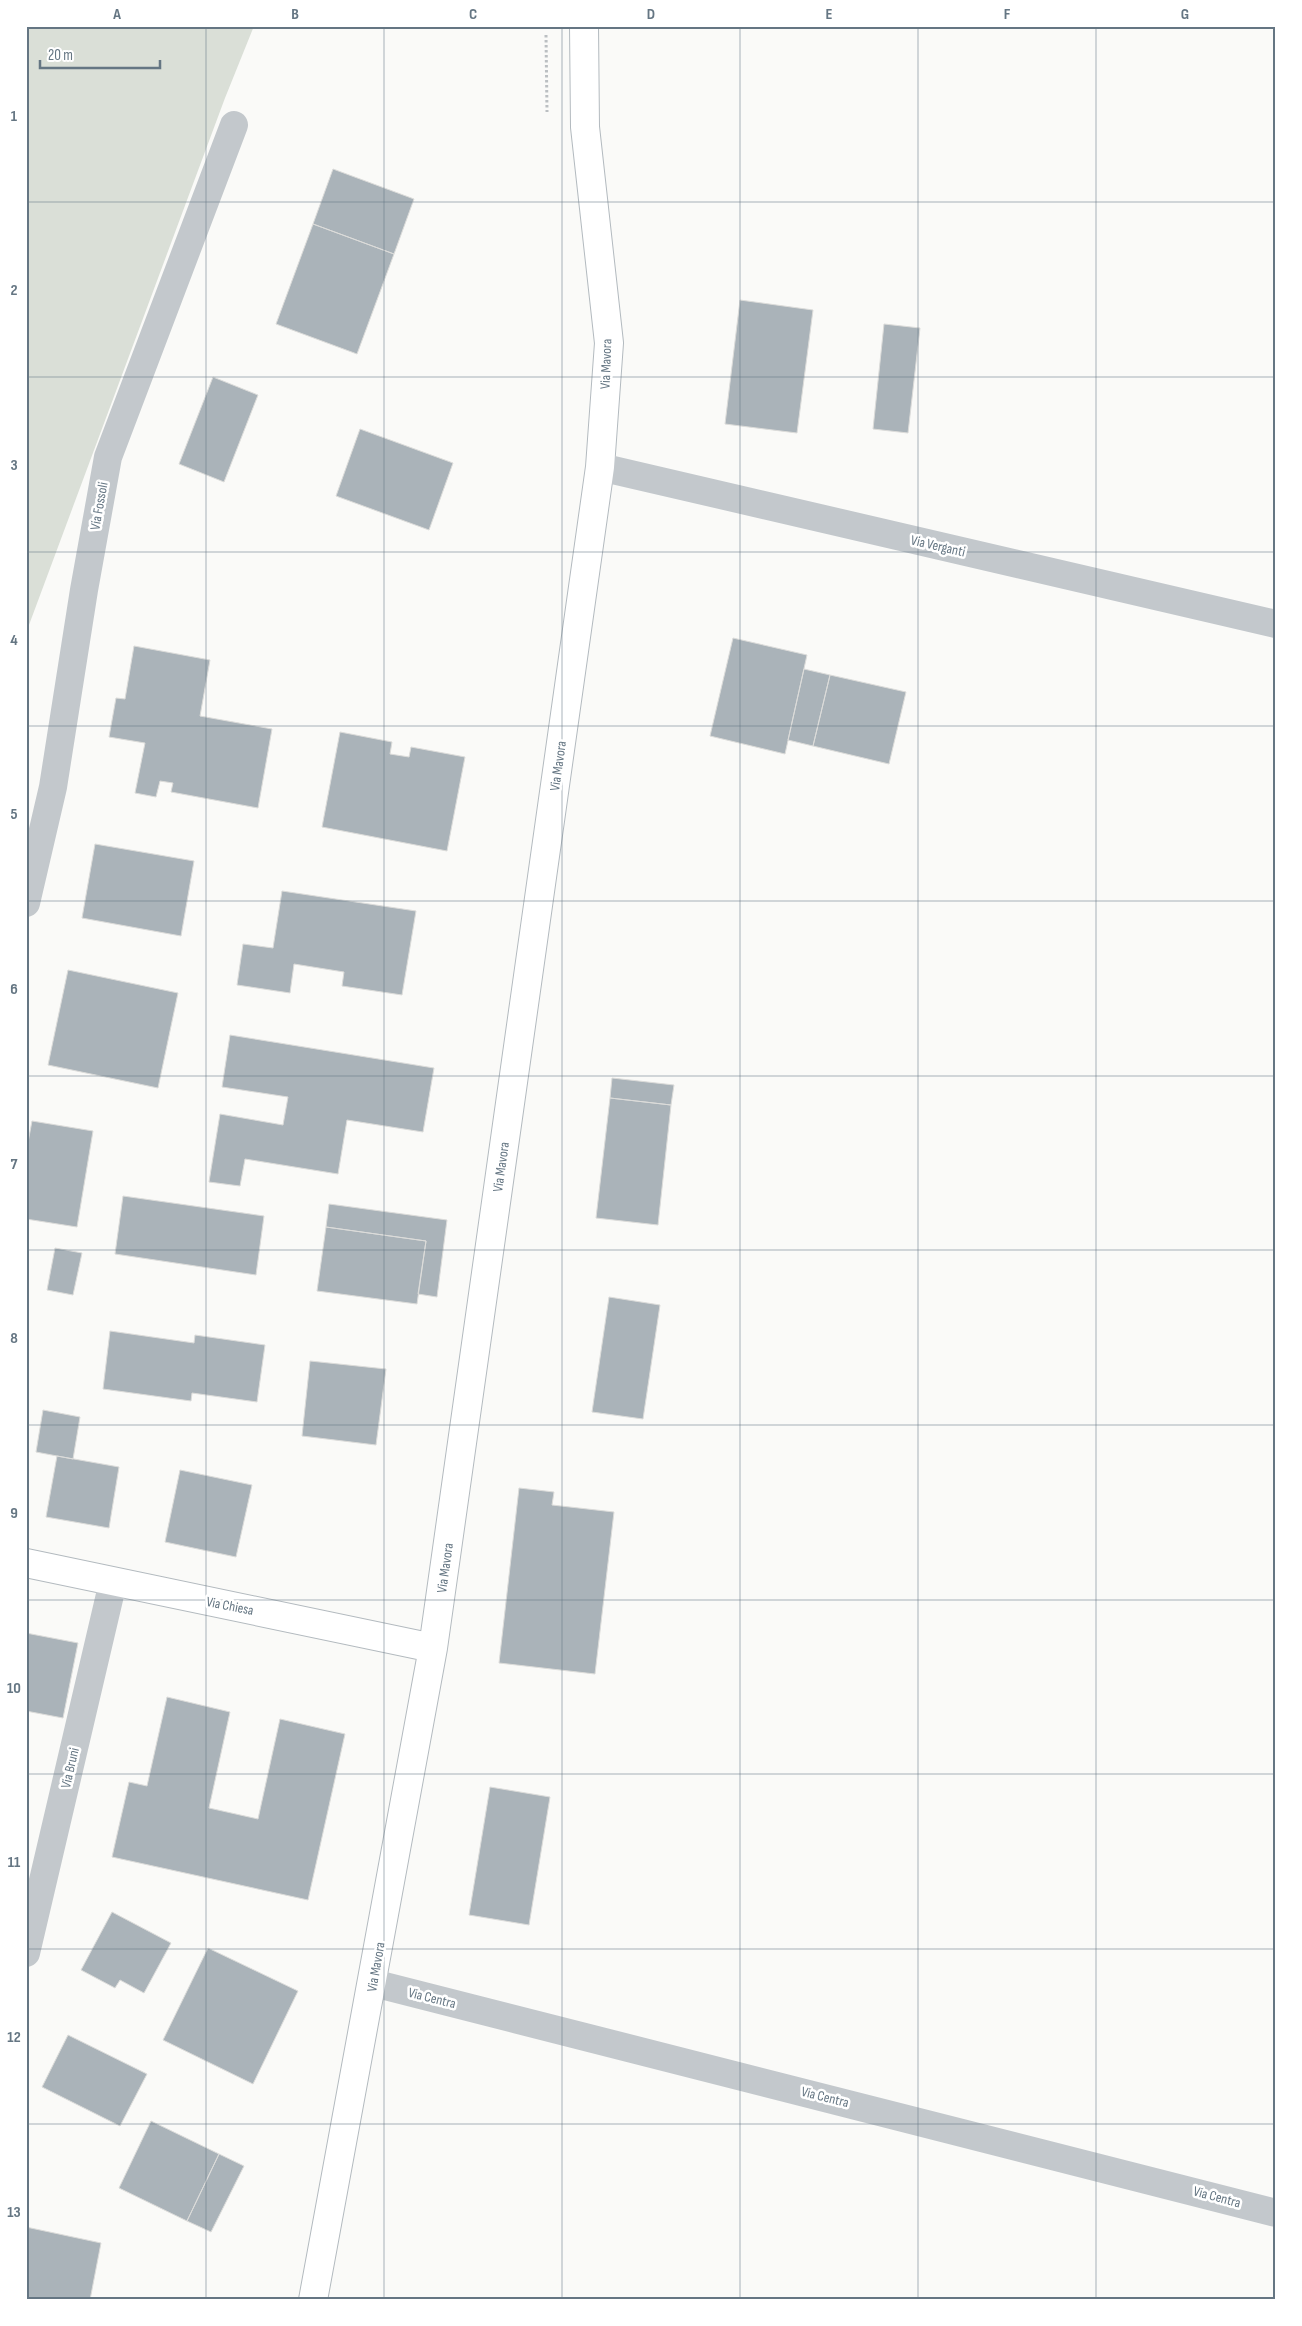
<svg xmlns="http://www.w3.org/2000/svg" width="1302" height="2326" viewBox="0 0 1302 2326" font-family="'Sofia Sans Condensed',sans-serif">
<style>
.green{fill:#dadfd7}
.building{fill:#aab3b9;stroke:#dcdcda}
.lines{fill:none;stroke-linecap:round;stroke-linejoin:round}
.secondary-casing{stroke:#b3babf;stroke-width:30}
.path{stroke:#bbbfc2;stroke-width:3;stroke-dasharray:2.5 2.5;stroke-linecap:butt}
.street{stroke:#c3c8cc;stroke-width:28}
.secondary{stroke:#fff;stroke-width:28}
.grid{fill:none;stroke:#657683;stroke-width:1;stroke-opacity:0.55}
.labels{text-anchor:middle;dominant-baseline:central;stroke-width:5;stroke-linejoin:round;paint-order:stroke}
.street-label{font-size:14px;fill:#657683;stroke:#fff}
.neatline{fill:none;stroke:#657683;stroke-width:2}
.grid-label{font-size:16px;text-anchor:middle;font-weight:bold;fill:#657683}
</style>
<rect width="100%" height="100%" fill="#fafaf8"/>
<!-- green -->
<path class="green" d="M 26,26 L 254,26 L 225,98 L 26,633 Z"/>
<!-- building -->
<path class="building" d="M 333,169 L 414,199 L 394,254 L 313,224 Z
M 313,224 L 394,254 L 357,354 L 276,324 Z
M 740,300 L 813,310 L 797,433 L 725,424 Z
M 884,324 L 920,328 L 908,433 L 873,429 Z
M 213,377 L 258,395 L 224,482 L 179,464 Z
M 360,429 L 453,463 L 429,530 L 336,496 Z
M 733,638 L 807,655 L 785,754 L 710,736 Z
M 134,646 L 210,660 L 200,716 L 272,729 L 258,808 L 171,792 L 173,783 L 160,781 L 156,797 L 135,793 L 145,743 L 109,737 L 116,698 L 125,699 Z
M 804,669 L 830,675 L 813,746 L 788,740 Z
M 830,675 L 906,692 L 889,764 L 813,746 Z
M 340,732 L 392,742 L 390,754 L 409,757 L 411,747 L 465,757 L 447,851 L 322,827 Z
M 95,844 L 194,861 L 181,936 L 82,918 Z
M 282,891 L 416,911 L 402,995 L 342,986 L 344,972 L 294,964 L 290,993 L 237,985 L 243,944 L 273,948 Z
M 68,970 L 178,993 L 158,1088 L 48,1065 Z
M 230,1035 L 434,1068 L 423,1132 L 347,1120 L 338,1174 L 245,1159 L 240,1186 L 209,1182 L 220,1114 L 283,1125 L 288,1097 L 222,1087 Z
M 612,1078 L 674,1085 L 671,1105 L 610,1098 Z
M 610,1098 L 671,1105 L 658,1225 L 596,1218 Z
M 32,1121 L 93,1131 L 77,1227 L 26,1219 L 26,1153 Z
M 123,1196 L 264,1216 L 256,1275 L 115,1254 Z
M 329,1204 L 447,1220 L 437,1297 L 418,1294 L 426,1241 L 326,1227 Z
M 326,1227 L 426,1241 L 417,1304 L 317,1291 Z
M 55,1248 L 82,1253 L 73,1295 L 47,1290 Z
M 609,1297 L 660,1305 L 643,1419 L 592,1412 Z
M 110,1331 L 194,1343 L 195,1335 L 265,1345 L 257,1402 L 192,1393 L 191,1401 L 103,1389 Z
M 310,1361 L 386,1369 L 376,1445 L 302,1436 Z
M 43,1410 L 80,1417 L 73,1459 L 36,1452 Z
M 57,1456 L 119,1467 L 109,1528 L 46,1517 Z
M 180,1470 L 252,1485 L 236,1557 L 165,1542 Z
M 519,1488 L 554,1492 L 552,1505 L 614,1512 L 595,1674 L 499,1663 Z
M 26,1633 L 78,1643 L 63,1718 L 26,1711 Z
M 167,1697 L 230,1712 L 209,1808 L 258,1819 L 280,1719 L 345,1734 L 308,1900 L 112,1857 L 129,1782 L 147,1786 Z
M 490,1787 L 550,1797 L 529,1925 L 469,1915 Z
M 112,1912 L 171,1943 L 144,1993 L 120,1980 L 115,1988 L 81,1970 Z
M 208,1948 L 298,1991 L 253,2084 L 163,2040 Z
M 68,2035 L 147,2074 L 120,2126 L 42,2087 Z
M 151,2121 L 219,2154 L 187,2221 L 119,2188 Z
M 219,2154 L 244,2166 L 211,2232 L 187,2221 Z
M 26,2227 L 101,2243 L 90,2300 L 26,2300 Z"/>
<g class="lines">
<!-- secondary casing -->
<g class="secondary-casing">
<path id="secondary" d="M 26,1563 L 433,1648
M 313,2300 L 433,1648 L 600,467 L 609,343 L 585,127 L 584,26"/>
</g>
<!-- path -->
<path class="path" d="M 546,35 L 547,112"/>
<!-- street -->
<path class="street" d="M 600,467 L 1276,624
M 26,903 L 53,787 L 84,590 L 108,457 L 234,125
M 26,1953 L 113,1582
M 373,1983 L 1276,2213"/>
<!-- secondary -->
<use href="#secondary" class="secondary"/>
</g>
<!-- grid -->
<path class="grid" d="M 206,26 L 206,2300M 384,26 L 384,2300M 562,26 L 562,2300M 740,26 L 740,2300M 918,26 L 918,2300M 1096,26 L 1096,2300M 26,202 L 1276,202M 26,377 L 1276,377M 26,552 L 1276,552M 26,726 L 1276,726M 26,901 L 1276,901M 26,1076 L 1276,1076M 26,1250 L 1276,1250M 26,1425 L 1276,1425M 26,1600 L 1276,1600M 26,1774 L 1276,1774M 26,1949 L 1276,1949M 26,2124 L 1276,2124"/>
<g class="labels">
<!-- street labels -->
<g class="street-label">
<text transform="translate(606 364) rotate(-88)">Via Mavora</text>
<text transform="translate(99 506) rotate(-80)">Via Fossoli</text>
<text transform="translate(938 546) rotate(13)">Via Verganti</text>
<text transform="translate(558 766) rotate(-82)">Via Mavora</text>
<text transform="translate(501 1167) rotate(-82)">Via Mavora</text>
<text transform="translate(445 1568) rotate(-82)">Via Mavora</text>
<text transform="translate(230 1606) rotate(11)">Via Chiesa</text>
<text transform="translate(70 1768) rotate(-77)">Via Bruni</text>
<text transform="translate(376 1967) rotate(-80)">Via Mavora</text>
<text transform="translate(432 1998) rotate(14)">Via Centra</text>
<text transform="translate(825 2097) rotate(14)">Via Centra</text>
<text transform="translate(1217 2197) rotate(15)">Via Centra</text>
</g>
</g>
<!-- border -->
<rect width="1302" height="2326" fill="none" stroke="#ffffff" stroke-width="55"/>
<!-- scale -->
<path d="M40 60v8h120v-8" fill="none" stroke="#657683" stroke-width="2.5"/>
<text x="48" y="60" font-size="15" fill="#657683" stroke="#ffffff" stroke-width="4" paint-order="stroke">20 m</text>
<rect x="28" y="28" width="1246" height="2270" class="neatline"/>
<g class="grid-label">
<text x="117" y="19">A</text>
<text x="295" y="19">B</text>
<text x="473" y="19">C</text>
<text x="651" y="19">D</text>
<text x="829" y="19">E</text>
<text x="1007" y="19">F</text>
<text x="1185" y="19">G</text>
<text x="14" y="121">1</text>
<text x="14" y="295">2</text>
<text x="14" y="470">3</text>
<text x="14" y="645">4</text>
<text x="14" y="819">5</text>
<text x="14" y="994">6</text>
<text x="14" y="1169">7</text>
<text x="14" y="1343">8</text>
<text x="14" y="1518">9</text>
<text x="14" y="1693">10</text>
<text x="14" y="1867">11</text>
<text x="14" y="2042">12</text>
<text x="14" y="2217">13</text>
</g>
</svg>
